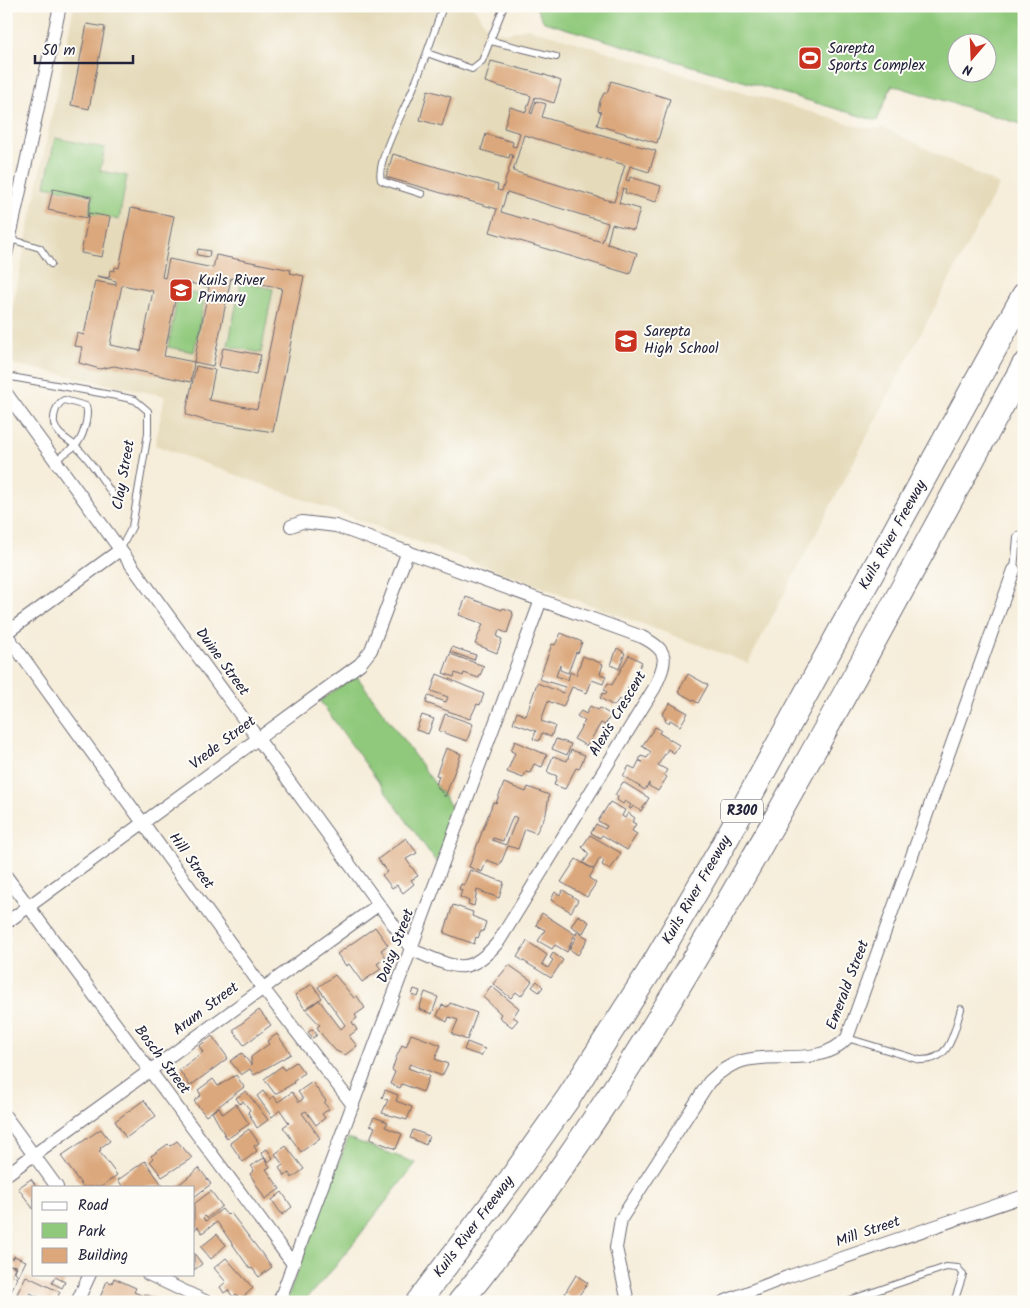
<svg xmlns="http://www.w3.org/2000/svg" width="1030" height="1308" viewBox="0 0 1030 1308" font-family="Kalam,sans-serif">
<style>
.built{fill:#e5daba}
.green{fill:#90c97c;stroke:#59765c;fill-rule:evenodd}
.building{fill:#dba77b;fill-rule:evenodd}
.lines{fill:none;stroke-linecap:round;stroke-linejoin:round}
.lane-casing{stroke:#6c6973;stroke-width:8}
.street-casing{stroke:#6c6973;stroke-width:14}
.highway-casing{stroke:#6c6973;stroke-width:26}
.lane{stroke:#fff;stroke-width:6}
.street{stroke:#fff;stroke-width:12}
.highway{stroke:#fff;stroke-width:24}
.labels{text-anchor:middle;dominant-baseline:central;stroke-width:4;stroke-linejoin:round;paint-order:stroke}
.shield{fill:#fdfcf7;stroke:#646373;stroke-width:1}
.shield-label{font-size:14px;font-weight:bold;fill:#22223b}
.poi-label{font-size:15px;fill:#22223b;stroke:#fdfcf7;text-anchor:start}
.street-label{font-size:15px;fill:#22223b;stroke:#fdfcf7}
</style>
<rect width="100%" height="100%" fill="#fdfcf7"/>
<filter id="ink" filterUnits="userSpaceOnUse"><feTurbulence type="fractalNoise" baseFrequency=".02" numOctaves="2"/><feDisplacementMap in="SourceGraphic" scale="10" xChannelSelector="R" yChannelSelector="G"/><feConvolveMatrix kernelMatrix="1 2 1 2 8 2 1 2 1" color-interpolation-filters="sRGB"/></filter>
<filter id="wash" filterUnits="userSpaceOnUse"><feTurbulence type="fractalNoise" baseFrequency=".0096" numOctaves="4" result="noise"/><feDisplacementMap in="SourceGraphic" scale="20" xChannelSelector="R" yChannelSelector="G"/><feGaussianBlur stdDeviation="1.12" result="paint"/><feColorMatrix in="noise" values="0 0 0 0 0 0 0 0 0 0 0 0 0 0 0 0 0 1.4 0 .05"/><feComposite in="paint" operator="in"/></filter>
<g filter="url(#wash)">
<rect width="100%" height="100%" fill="#f6edda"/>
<!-- built -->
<path class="built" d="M 74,6 L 473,6 L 489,31 L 507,33 L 528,28 L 864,128 L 885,128 L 999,185 L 748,663 L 155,445 L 165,396 L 12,364 L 6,355 L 6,339 Z"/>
<!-- green -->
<path class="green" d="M 535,6 L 1024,6 L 1024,125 L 892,85 L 877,121 L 544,22 ZM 958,42 L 988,42 L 988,72 L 958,72 Z
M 55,138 L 105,148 L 100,171 L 127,176 L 119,220 L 89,213 L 93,195 L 45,186 Z
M 241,282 L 273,289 L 261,353 L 228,346 Z
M 179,290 L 205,296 L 194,352 L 168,347 Z
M 356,675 L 456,813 L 437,863 L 320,701 Z
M 348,1138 L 416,1163 L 334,1268 L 303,1302 L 286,1302 Z"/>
<g id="blocks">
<!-- building -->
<path class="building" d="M 87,24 L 105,27 L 89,109 L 71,105 Z
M 491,61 L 545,75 L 561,81 L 554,103 L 535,97 L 530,113 L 532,114 L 536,101 L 546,104 L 542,117 L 656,151 L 649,172 L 630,166 L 626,180 L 629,181 L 630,177 L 661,186 L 656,202 L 625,193 L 626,189 L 623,188 L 619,203 L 640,209 L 634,230 L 612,224 L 607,244 L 637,253 L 630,274 L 490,232 L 497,209 L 386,177 L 393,154 L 498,185 L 497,190 L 502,191 L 513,156 L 510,154 L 509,158 L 481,150 L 486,134 L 513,142 L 512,146 L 516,147 L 520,133 L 504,128 L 510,107 L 526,112 L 531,96 L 485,82 ZM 524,135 L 625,165 L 614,202 L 513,171 ZM 507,192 L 608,223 L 602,242 L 501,212 Z
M 611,81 L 670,99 L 657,143 L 597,125 L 601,112 L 598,111 L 600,101 L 604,93 L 607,93 Z
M 428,90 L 451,97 L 442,126 L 420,120 Z
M 53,189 L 91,197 L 87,218 L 48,210 Z
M 131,208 L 174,216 L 162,277 L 165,278 L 169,259 L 213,268 L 216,255 L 291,270 L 290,273 L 304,276 L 273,432 L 207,421 L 187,415 L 186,412 L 196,366 L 215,370 L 209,400 L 257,409 L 282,288 L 231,278 L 213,366 L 194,362 L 209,287 L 179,281 L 164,356 L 194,362 L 191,382 L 114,366 L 100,369 L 79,363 L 82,347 L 74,346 L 77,333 L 84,335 L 95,281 L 116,285 L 116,281 L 97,276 L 109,278 L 110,270 L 114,271 L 115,267 L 119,268 ZM 122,285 L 153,291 L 141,351 L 110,345 Z
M 89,213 L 110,217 L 102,257 L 81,253 Z
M 198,249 L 210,251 L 209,257 L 197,255 Z
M 223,348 L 261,355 L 256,374 L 219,367 Z
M 466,597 L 502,610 L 503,608 L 512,611 L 513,615 L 507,633 L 499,630 L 497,637 L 502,639 L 497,653 L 475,644 L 483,624 L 459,615 Z
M 561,633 L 582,642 L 578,653 L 576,652 L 568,673 L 560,670 L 560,665 L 556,676 L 568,680 L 570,672 L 576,675 L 583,656 L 603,664 L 600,674 L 606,676 L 603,684 L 592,680 L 587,693 L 572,687 L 563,707 L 548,701 L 541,721 L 555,726 L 551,737 L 542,733 L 539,741 L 533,739 L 536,731 L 513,723 L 517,712 L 526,716 L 537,683 L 563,693 L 565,687 L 539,679 L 552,644 L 555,645 Z
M 452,647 L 476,655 L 474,660 L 450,652 Z
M 617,648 L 625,653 L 619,669 L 611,665 Z
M 450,654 L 484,666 L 479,678 L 464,673 L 463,676 L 455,673 L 454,677 L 443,673 Z
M 629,655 L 642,662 L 622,700 L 619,699 L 614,706 L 600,698 L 603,693 L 605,694 L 607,692 L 604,690 L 608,683 L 612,685 Z
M 437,674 L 484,694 L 480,705 L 477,704 L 470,719 L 426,703 L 428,696 L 446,702 L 448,697 L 431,691 Z
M 688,674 L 708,685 L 698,703 L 678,692 Z
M 670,703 L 688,713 L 680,726 L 670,720 L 669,723 L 665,721 L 666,718 L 662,715 Z
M 590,706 L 598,710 L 600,708 L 611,715 L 605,725 L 601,723 L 587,746 L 574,739 L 585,721 L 577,716 L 581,711 L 586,714 Z
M 445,714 L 473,724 L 467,741 L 439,731 Z
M 422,715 L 434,719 L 428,734 L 416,730 Z
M 655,727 L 661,730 L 659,733 L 679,745 L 674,753 L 668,749 L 658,765 L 667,770 L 664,775 L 667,777 L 658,791 L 649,786 L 649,783 L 645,790 L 623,776 L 629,766 L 635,769 L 639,761 L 643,762 L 639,760 L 641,756 L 647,758 L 651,752 L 642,746 Z
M 556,739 L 571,744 L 567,755 L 552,749 Z
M 515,741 L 547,755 L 542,767 L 534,764 L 530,773 L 526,772 L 523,778 L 507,772 L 515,753 L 511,751 Z
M 446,748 L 461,754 L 445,797 L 436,785 L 439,776 L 436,775 Z
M 571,750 L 585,755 L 579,769 L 576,768 L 565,789 L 554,785 L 557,776 L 547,772 L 553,756 L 567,761 Z
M 623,782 L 649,798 L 641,811 L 633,806 L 631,809 L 629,808 L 631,805 L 625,801 L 623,804 L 617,800 L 618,797 L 615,795 Z
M 504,783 L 526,792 L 528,787 L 549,795 L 546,814 L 536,833 L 525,829 L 518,849 L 508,846 L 500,865 L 487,860 L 482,872 L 469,867 L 493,802 L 496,803 ZM 513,816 L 517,818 L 506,845 L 492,840 L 493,838 L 503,841 Z
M 610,802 L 625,810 L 622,816 L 625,818 L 628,813 L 635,818 L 632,822 L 636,824 L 632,831 L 637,834 L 627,850 L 602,835 L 600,838 L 591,833 L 596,824 L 605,829 L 607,826 L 598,821 Z
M 590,835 L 621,853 L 610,870 L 602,865 L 604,861 L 600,858 L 594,869 L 583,863 L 589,854 L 582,847 Z
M 406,838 L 417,853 L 406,859 L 418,876 L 411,880 L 414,884 L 403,893 L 397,885 L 392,888 L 382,875 L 387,872 L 378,859 Z
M 576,859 L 594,870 L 589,878 L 596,883 L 587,897 L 561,882 Z
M 470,870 L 504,882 L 499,898 L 477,890 L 474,906 L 468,904 L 469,901 L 460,897 L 462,890 L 459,889 L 461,884 L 464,885 Z
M 563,890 L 578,900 L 571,912 L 551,900 L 555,892 L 560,895 Z
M 453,905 L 473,912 L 472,916 L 486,922 L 483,932 L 481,931 L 478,938 L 476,937 L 474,944 L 444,933 Z
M 542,913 L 576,935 L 577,932 L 588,938 L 578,955 L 569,949 L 576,938 L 574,936 L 567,952 L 555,945 L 552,949 L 538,941 L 545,930 L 536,925 Z
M 578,915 L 589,922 L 583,933 L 571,926 Z
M 375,927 L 388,945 L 381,950 L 386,957 L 377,964 L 381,969 L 362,982 L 349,964 L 346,966 L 337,954 Z
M 527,941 L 547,955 L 542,964 L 548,968 L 553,960 L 550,958 L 553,953 L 563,960 L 551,978 L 517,957 Z
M 509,965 L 532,981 L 521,996 L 516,992 L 511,998 L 493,984 Z
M 335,975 L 354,998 L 357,996 L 365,1008 L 355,1015 L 357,1018 L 352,1022 L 357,1030 L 349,1036 L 357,1046 L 345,1055 L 336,1051 L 322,1035 L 317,1027 L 320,1025 L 306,1010 L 319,1000 L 341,1029 L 345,1025 L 318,987 Z
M 537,981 L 543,987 L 539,992 L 532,987 Z
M 312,984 L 322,998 L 305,1009 L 295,995 Z
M 491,986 L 519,1008 L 513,1017 L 518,1020 L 512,1027 L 499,1017 L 501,1014 L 483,997 Z
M 414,989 L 420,991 L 418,997 L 412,995 Z
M 425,992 L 438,997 L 432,1014 L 419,1009 Z
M 450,1003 L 477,1013 L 467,1040 L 452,1034 L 458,1020 L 449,1017 L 447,1022 L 437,1016 L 442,1005 L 448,1007 Z
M 259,1010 L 271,1025 L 244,1045 L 233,1030 Z
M 313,1029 L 317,1035 L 313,1038 L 308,1032 Z
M 277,1034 L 291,1054 L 254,1075 L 250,1069 L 241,1075 L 230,1061 L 242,1053 L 251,1065 L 251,1057 L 269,1044 L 267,1041 Z
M 411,1034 L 441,1045 L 435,1059 L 448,1064 L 442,1076 L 410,1064 L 408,1068 L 429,1076 L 423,1092 L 402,1084 L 400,1088 L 390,1084 L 395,1072 L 392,1070 L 396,1058 L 402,1045 L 406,1047 Z
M 212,1036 L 228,1058 L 190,1086 L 179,1070 L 203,1052 L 199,1046 Z
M 467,1042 L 485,1049 L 481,1056 L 464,1050 Z
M 296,1062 L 304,1073 L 293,1082 L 294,1083 L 275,1094 L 264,1079 L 282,1066 L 284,1070 Z
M 236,1075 L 244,1087 L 206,1116 L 194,1101 L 201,1095 L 198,1090 L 213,1079 L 218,1086 Z
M 312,1082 L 326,1101 L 324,1103 L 329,1109 L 322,1114 L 325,1118 L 316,1125 L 306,1111 L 302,1113 L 320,1138 L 301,1152 L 283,1127 L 289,1123 L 280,1110 L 272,1117 L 257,1096 L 263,1091 L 269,1099 L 274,1096 L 278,1102 L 292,1092 L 299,1102 L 303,1099 L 298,1092 Z
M 385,1090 L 398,1095 L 396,1101 L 412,1107 L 407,1120 L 382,1113 L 388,1100 L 382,1098 Z
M 246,1091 L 268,1120 L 257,1128 L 248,1112 L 250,1110 L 243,1101 L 240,1104 L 236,1098 Z
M 144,1100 L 156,1116 L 126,1138 L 115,1121 Z
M 236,1104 L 249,1124 L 227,1139 L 212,1112 L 219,1107 L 223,1114 Z
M 374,1117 L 388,1122 L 385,1127 L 402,1134 L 396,1149 L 370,1139 L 375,1127 L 370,1125 Z
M 101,1129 L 110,1141 L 100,1148 L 101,1150 L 99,1151 L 117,1175 L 101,1187 L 83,1187 L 61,1156 Z
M 249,1129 L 259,1143 L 254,1146 L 257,1151 L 243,1162 L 230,1143 Z
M 413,1130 L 429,1136 L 426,1145 L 410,1138 Z
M 177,1141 L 192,1158 L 162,1177 L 150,1161 L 153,1158 L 151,1156 L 168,1144 L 170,1146 Z
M 286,1146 L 304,1169 L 292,1178 L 289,1173 L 285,1176 L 279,1168 L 283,1165 L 275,1154 Z
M 267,1149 L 273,1158 L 268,1162 L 261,1153 Z
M 264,1158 L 270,1167 L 266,1169 L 280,1189 L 265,1199 L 250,1174 L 254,1170 L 251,1166 Z
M 145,1161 L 163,1186 L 123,1187 L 118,1180 Z
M 199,1168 L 211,1184 L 194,1197 L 194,1187 L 176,1187 Z
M 31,1179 L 37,1187 L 34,1187 L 34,1210 L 18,1188 Z
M 211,1191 L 222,1206 L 207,1218 L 205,1216 L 203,1218 L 206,1221 L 222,1209 L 227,1215 L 230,1212 L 272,1267 L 259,1277 L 252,1268 L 250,1269 L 217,1222 L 202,1233 L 198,1227 L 194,1230 L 194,1204 Z
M 282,1192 L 292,1207 L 282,1215 L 272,1200 Z
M 217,1234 L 226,1245 L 211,1259 L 201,1247 Z
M 194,1253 L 202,1264 L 194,1270 Z
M 6,1255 L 13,1259 L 14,1256 L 26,1261 L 18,1277 L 15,1271 L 17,1266 L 10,1265 L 15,1267 L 12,1275 L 17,1278 L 11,1292 L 6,1290 Z
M 226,1258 L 253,1288 L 241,1299 L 236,1294 L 233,1297 L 228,1290 L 224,1293 L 220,1287 L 226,1282 L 214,1268 Z
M 576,1275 L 588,1283 L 574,1302 L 565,1293 Z
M 26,1276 L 60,1292 L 57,1299 L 54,1297 L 52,1302 L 41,1302 L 43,1299 L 30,1293 L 27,1299 L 17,1294 Z
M 55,1277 L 65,1282 L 62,1288 L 52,1283 Z
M 114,1278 L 136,1288 L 134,1292 L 143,1296 L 144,1294 L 166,1302 L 98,1302 L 107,1281 L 112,1283 Z
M 16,1296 L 28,1302 L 13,1302 Z"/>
</g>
</g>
<g filter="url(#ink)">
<use href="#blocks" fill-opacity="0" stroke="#6c6973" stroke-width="1"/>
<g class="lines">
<!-- lane casing -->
<g class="lane-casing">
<path id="lane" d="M 491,41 L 556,57
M 427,53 L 472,69 L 482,61 L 504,6
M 422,194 L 385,182 L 381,180 C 375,162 407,105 414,86 C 425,60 434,33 443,6
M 10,239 L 40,248 L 51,264
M 6,376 L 122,397 L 135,400 L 148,411 L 148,433 L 132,527 L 120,550
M 55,460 C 74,447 81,446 86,422 C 87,416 88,412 86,406 L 64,400 C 56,404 53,416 54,424 C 57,435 68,439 75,446 C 90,458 104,483 115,498
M 1014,570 L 1017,537 L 1024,531
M 847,1038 L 920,1060 C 951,1061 953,1034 961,1009
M 844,1302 L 946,1267 L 958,1268 L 963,1275 L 954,1302"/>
</g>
<!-- street casing -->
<g class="street-casing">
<path id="street" d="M 6,255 L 60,6
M 6,393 L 412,950 C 453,966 467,980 499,941 L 655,687 C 667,660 670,651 642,637 L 336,526 L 302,522 L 291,526
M 6,633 L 120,550
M 6,634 L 262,987 L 353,1105
M 6,876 L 293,1264
M 6,923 L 360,664 L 371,650 L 408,551
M 6,1117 L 57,1187
M 6,1175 L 378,905
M 148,1274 L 207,1302
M 77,1302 L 90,1274
M 279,1302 L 541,600
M 628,1302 L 616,1248 L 621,1219 L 709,1082 C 719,1072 729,1065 742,1061 C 777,1051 820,1068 847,1038 L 1014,570
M 723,1302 L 787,1277 L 1024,1196"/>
</g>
<!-- highway casing -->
<g class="highway-casing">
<path id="highway" d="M 418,1302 L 511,1179 L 569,1097 L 649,972 L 721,849 L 1024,295
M 460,1302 C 570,1168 660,1021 746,871 C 842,704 931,534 1024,365"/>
</g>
<!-- lane -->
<use href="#lane" class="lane"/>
<!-- street -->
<use href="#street" class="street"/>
<!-- highway -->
<use href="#highway" class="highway"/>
</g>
</g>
<!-- icons -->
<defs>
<g id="stadium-square" transform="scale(1.25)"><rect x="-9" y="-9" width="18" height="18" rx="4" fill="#c8321e" stroke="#fdfcf7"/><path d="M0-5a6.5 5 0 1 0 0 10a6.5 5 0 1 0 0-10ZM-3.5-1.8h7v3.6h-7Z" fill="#fff"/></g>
<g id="school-square" transform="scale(1.25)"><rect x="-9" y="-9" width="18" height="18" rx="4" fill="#c8321e" stroke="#fdfcf7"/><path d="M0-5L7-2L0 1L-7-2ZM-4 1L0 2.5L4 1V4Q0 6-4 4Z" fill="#fff"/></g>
</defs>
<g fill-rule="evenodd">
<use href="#stadium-square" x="810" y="58"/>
<use href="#school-square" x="181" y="290"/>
<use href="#school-square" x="626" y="341"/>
</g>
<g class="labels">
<!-- shield labels -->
<rect class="shield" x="721" y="799.5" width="42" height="23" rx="4"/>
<g class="shield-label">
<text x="742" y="811">R300</text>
</g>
<!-- poi labels -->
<g class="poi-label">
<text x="828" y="49">Sarepta<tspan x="828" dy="17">Sports Complex</tspan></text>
<text x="198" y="281">Kuils River<tspan x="198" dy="17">Primary</tspan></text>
<text x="644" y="332">Sarepta<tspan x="644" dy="17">High School</tspan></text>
</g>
<!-- street labels -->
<g class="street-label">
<text transform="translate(124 475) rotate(-80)">Clay Street</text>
<text transform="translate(893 535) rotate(-61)">Kuils River Freeway</text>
<text transform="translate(222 662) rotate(54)">Duine Street</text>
<text transform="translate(618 714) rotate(-59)">Alexis Crescent</text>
<text transform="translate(223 743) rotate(-37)">Vrede Street</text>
<text transform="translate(191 861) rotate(54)">Hill Street</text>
<text transform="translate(697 890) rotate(-60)">Kuils River Freeway</text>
<text transform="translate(396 946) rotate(-69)">Daisy Street</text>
<text transform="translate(848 985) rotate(-69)">Emerald Street</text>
<text transform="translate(206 1009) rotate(-37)">Arum Street</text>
<text transform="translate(162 1060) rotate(53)">Bosch Street</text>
<text transform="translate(474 1227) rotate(-53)">Kuils River Freeway</text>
<text transform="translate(868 1232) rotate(-19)">Mill Street</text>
</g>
</g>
<!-- margin -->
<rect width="1030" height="1308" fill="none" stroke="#fdfcf7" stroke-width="25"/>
<!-- legend -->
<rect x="32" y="1186" width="162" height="90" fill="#fdfcf7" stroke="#a5a5ac"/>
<rect x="42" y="1202" width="25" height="8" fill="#ffffff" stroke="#a5a5ac"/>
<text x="78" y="1210" font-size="15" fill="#22223b">Road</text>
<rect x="42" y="1223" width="25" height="15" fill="#90c97c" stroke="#a5a5ac"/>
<text x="78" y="1236" font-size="15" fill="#22223b">Park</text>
<rect x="42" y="1248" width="25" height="15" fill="#dba77b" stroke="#a5a5ac"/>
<text x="78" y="1260" font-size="15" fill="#22223b">Building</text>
<!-- north arrow -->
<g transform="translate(972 58) rotate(199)"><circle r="24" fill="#fdfcf7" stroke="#a5a5ac"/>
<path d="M0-4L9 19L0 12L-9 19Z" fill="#c8321e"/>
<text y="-8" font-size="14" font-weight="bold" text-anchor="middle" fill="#22223b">N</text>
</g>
<!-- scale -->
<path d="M35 55v8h98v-8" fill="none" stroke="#22223b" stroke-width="2.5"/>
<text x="42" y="55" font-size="15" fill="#22223b" stroke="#fdfcf7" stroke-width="4" paint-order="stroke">50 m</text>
</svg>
